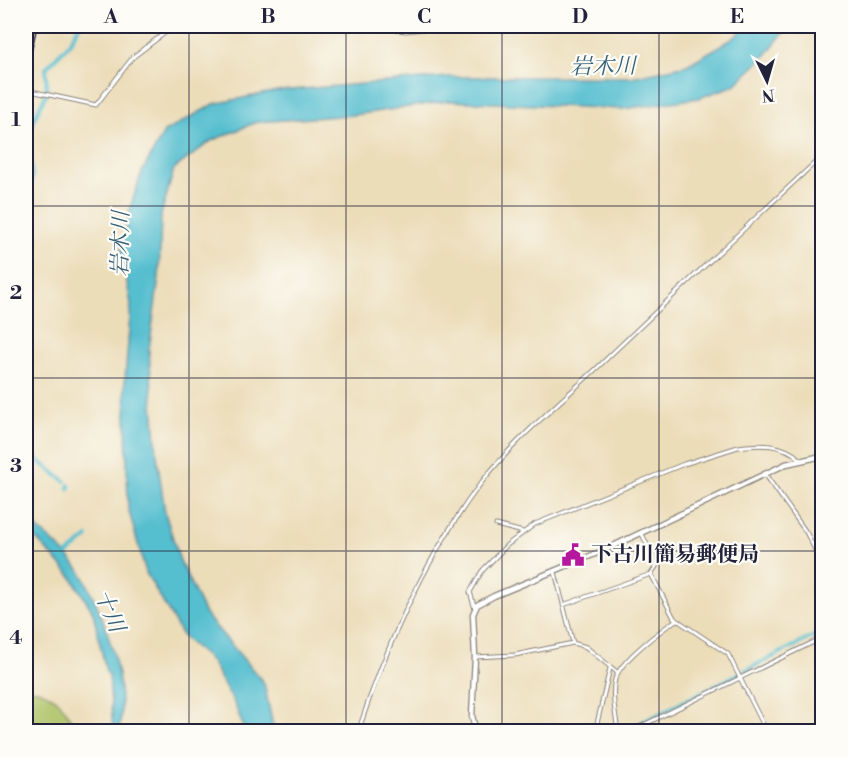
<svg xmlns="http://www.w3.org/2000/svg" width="848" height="757" viewBox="0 0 848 757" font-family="'Libre Bodoni','Noto Serif JP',serif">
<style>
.green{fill:#aec266;stroke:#687250;stroke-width:1.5}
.water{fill:#54becf;stroke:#3b7085;stroke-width:1.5}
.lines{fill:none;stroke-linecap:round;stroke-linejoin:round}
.canal{stroke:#54becf;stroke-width:4}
.minor-casing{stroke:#87807a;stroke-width:5}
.tertiary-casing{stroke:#87807a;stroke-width:7}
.trunk-casing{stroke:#87807a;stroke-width:8}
.minor{stroke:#fff;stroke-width:3}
.tertiary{stroke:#fff;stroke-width:4.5}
.trunk{stroke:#fff;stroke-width:5}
.rail{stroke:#22223b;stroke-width:1.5}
.grid{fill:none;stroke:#22223b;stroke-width:1.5;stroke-opacity:0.55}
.labels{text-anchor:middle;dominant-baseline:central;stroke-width:4.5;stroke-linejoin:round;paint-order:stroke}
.poi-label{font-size:21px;font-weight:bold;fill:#22223b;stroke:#fdfcf7;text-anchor:start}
.water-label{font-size:22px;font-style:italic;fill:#366076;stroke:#fdfcf7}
.neatline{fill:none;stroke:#22223b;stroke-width:2}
.grid-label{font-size:20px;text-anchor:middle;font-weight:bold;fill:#22223b}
</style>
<rect width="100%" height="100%" fill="#fdfcf7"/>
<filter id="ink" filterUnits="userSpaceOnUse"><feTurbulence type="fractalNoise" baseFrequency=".0167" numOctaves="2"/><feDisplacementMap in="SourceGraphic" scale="12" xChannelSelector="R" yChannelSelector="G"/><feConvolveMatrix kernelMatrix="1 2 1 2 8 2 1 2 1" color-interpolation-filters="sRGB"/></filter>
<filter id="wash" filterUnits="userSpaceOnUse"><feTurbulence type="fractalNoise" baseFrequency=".008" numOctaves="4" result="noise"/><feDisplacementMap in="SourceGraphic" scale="24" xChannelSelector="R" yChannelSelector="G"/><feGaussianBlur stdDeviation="1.35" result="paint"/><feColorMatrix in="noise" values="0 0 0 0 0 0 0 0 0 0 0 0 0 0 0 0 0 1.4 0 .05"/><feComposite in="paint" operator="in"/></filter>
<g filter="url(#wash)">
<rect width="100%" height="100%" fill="#ecddb9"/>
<!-- green -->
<path class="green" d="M 26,689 C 50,688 71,708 73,731 L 26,731 Z"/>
<!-- water -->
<path class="water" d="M 746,26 L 789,26 L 764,57 L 735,85 L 699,98 L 622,109 L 449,101 L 354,115 L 257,122 L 211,141 L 174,169 L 161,215 L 159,277 L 149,350 L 157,455 L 165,513 L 180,561 L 205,614 L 264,683 L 274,731 L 245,731 L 235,705 L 211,661 L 183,637 L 146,573 L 128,508 L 125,380 L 131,304 L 121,251 L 130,208 L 142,172 L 164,132 L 214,104 L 277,91 L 448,77 L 632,77 L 687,65 L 734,38 Z
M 26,519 C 44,534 73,557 84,577 C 106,620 128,683 119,731 L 113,731 L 109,675 L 106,672 L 93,612 L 71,576 L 26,528 Z"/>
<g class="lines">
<!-- canal -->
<path class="canal" d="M 26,206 L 32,178 L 29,138 L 33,121 L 47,92 L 46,68 L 69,44 L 79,26
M 26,451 L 58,476
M 61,478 L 65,481
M 69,489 L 69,485
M 63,558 L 88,537
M 623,732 L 822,632"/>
</g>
</g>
<g filter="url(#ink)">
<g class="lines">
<!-- minor casing -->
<g class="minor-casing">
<path id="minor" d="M 365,26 L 406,31 L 449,26
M 26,90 L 96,105 L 133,57 L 166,32 L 186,26
M 765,474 L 806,532 L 822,563
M 496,525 L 523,532
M 642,534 L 657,565 L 651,574 L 674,618 L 728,654 L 767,732
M 555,572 L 573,643
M 563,605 L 651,574
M 475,609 L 470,592 L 482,571 L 507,545 L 535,524 L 684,464 L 738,447 C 760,444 783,443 800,459
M 475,657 L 515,655 L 573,643 L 586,647 L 618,673
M 358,732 C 386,646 425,559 478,487 C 512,442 556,406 597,368 C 671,297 747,226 822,156
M 595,732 L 610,668
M 618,732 C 616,715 611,696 615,679 C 621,660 659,632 676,620
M 629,732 L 822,638"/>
</g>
<!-- tertiary casing -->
<g class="tertiary-casing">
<path id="tertiary" d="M 476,732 L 472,716 L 475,657 L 473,614 L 477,605 L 494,596 L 607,549 L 786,464 L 822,456"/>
</g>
<!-- trunk casing -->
<g class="trunk-casing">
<path id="trunk" d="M 26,45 L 31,26"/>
</g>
<!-- minor -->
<use href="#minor" class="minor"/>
<!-- tertiary -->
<use href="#tertiary" class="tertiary"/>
<!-- trunk -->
<use href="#trunk" class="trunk"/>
<!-- rail -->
<path class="rail" d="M 26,75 L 37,26"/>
</g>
</g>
<!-- grid -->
<path class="grid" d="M 189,26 L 189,732M 346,26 L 346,732M 502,26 L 502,732M 659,26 L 659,732M 26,206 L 822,206M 26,378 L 822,378M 26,551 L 822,551"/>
<!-- icons -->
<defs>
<g id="civic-bare" transform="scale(1.8)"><path d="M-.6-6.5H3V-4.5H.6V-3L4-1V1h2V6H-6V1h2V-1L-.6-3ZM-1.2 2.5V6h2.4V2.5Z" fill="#b5179e" stroke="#fdfcf7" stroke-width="2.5" paint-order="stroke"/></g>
</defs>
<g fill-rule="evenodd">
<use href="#civic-bare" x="573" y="555"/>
</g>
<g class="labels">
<!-- poi labels -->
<g class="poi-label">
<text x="591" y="555">下古川簡易郵便局</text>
</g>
<!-- water labels -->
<g class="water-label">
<text transform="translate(603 67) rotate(-1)">岩木川</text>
<text transform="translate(121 244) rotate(-89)">岩木川</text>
<text transform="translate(109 611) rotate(67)">十川</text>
</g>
</g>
<!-- margin -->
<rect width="848" height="757" fill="none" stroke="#fdfcf7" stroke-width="66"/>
<!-- north arrow -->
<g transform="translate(767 81) rotate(175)" stroke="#fdfcf7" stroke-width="4.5" paint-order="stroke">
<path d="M0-4.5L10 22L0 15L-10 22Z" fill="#22223b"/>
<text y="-9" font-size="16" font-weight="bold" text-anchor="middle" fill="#22223b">N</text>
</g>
<rect x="33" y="33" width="782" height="691" class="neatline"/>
<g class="grid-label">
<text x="111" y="23">A</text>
<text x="268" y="23">B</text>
<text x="424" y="23">C</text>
<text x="580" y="23">D</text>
<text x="737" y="23">E</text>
<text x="16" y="126">1</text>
<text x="16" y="299">2</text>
<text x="16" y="472">3</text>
<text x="16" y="644">4</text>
</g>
</svg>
